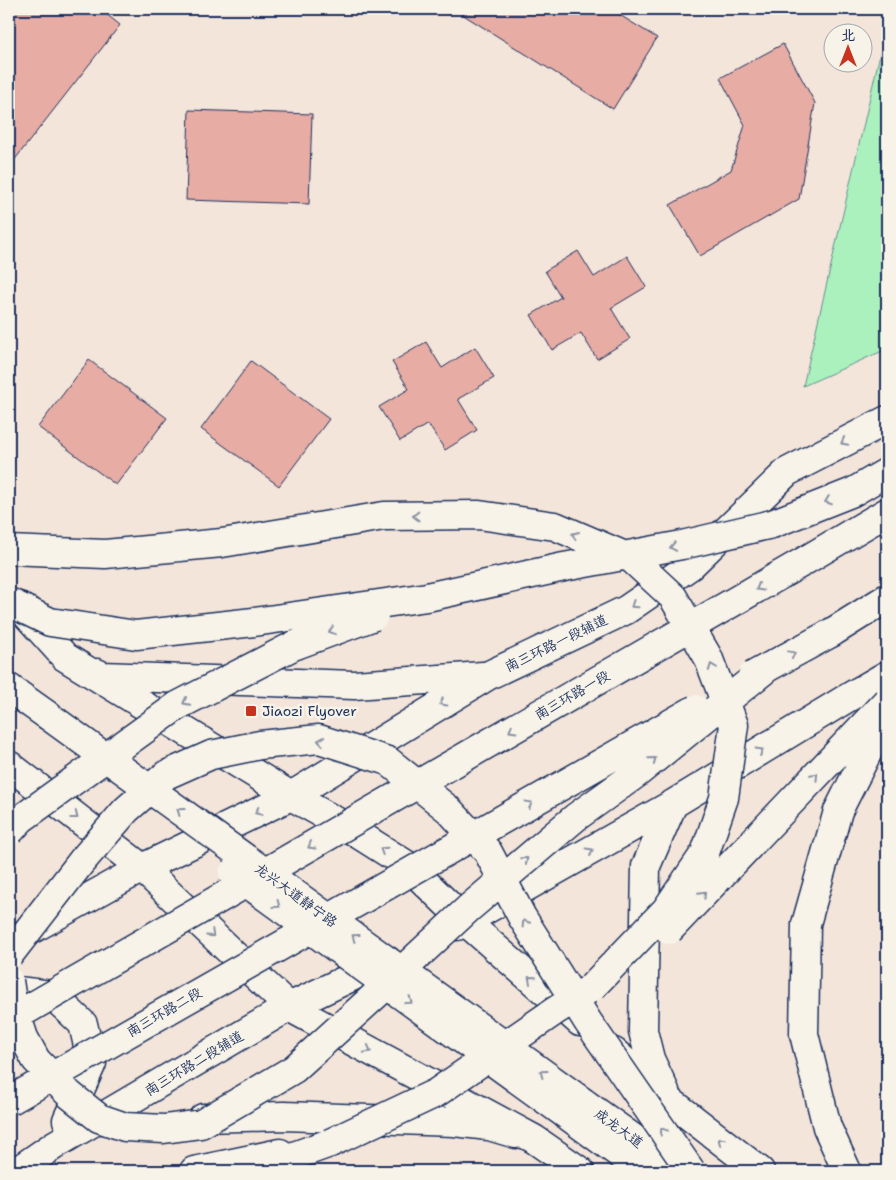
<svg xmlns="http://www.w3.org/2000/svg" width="896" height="1180" viewBox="0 0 896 1180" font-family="'Shantell Sans','LXGW WenKai TC',sans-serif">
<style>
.green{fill:#aaf1bd;stroke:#62908e}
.building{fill:#e7aca3;stroke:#1b2f5e}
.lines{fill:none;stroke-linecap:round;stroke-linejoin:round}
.tertiary-casing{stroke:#1b2f5e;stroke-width:31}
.secondary-casing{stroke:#1b2f5e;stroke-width:31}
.trunk-casing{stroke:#1b2f5e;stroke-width:31}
.motorway-casing{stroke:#1b2f5e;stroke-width:31}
.tertiary{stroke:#f7f3e8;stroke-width:28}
.secondary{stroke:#f7f3e8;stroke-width:28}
.trunk{stroke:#f7f3e8;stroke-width:28}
.motorway{stroke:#f7f3e8;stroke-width:28}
.trunk-bridge-casing{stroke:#1b2f5e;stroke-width:31;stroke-linecap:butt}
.trunk-bridge{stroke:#f7f3e8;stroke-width:28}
.oneway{stroke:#8991a3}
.poi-dot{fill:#c8321e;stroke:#f7f3e8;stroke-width:2}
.labels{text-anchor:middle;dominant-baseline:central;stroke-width:5;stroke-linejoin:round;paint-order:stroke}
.street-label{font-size:14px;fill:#1b2f5e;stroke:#f7f3e8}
.poi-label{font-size:14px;fill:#1b2f5e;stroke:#f7f3e8;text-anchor:start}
</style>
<rect width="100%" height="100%" fill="#f4e5da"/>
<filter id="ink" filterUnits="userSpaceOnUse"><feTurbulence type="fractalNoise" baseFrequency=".02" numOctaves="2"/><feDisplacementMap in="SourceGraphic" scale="10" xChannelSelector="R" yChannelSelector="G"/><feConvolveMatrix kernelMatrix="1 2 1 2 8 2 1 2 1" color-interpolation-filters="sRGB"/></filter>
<g filter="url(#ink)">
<!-- green -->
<path class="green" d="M 887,27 L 887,349 L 803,386 L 886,28 Z"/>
<!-- building -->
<path class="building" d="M 10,9 L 100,9 L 120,25 L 9,167 Z
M 454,9 L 610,9 L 657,38 L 613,109 Z
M 783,44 L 815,103 L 799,199 L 700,256 L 670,205 L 731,170 L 745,125 L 720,78 Z
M 189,110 L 312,114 L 309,204 L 186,200 Z
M 578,251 L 594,277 L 627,256 L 646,287 L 611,308 L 630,339 L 597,359 L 581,333 L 552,350 L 531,315 L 561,297 L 545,271 Z
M 426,342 L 442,368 L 475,347 L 494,378 L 458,399 L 477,430 L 445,450 L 428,424 L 400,441 L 379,407 L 409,389 L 392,362 Z
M 89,360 L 167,418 L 116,485 L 38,427 Z
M 251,361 L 329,419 L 279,486 L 201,429 Z"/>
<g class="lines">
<!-- tertiary casing -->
<g class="tertiary-casing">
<path id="tertiary" d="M 203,1118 L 284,1116 L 454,1122 L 489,1126 L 516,1134"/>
</g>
<!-- secondary casing -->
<g class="secondary-casing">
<path id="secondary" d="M 19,606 L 65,657 L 291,796 L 350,829 L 407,865 L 466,922 L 580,1022
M 97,673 L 102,676 L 354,685 L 483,676
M 9,765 L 142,868 L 289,1007 L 534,1139 L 580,1171
M 457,926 L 673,804 L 844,700 L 887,675
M 25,933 L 142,868 L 291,796 L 489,675 L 626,610 L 690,566 L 787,472 L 887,420
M 9,990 L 52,995 L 83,1024 L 92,1063 L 67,1120
M 614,1052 L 670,1101 L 760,1171
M 665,1091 L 650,1059 L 643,1031 L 646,866 L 673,804
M 17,1171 L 56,1144 L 289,1007 L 387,960"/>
</g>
<!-- trunk casing -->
<g class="trunk-casing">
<path id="trunk" d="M 801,563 L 887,512
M 831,633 L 887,598
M 9,688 L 47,715
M 583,1102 L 679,1171
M 568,1116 L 643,1171
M 194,1171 L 280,1153"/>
</g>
<!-- motorway casing -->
<g class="motorway-casing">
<path id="motorway" d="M 252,1171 L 330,1143"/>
</g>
<!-- tertiary -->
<use href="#tertiary" class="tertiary"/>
<!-- secondary -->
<use href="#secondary" class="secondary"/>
<!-- trunk -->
<use href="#trunk" class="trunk"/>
<!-- motorway -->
<use href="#motorway" class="motorway"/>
<!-- trunk-bridge casing -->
<g class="trunk-bridge-casing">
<path id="trunk-bridge" d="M 9,550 L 105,554 L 222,543 L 384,516 L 479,515 L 555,526 L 632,559 L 673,597 L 708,657 L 734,725 L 724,798 L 705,853 L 666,910 L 592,987
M 9,602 L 50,622 L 136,635 L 254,622 L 427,597 L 564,567 L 682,545 L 772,524 L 853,492 L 887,472
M 752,676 L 831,633
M 47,715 L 583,1102
M 9,832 L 21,819 L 177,706 L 293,646 L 374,616
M 233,873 L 568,1116
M 669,930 L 887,701
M 9,955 L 82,861 L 126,810 L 166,775 L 211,755 L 260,745 L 319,739 L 388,761 L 449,810 L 488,852 L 522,917 L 588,1022 L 691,1171
M 9,981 L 12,1001 L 24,1038 L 36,1060 L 70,1095 L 99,1118 L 125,1127 L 164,1129 L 201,1124 L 294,1069 L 380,991 L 469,908 L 576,817 L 636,774 L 768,667
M 9,1020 L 801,563
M 9,1101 L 696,709
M 330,1143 L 436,1093 L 555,1011 L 588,990
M 847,1171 L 827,1127 L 804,1034 L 806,924 L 838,811 L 883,722 L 887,716"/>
</g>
<!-- trunk-bridge -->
<use href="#trunk-bridge" class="trunk-bridge"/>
</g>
<!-- one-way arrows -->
<defs><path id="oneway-chevron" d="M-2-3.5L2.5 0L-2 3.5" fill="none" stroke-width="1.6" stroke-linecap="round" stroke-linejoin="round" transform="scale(1.25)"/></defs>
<g class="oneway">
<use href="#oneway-chevron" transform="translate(844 442) rotate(152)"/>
<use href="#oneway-chevron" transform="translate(828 501) rotate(159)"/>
<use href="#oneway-chevron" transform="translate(416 516) rotate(179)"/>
<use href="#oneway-chevron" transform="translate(575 535) rotate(-157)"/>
<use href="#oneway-chevron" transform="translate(673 547) rotate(169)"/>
<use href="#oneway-chevron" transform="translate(759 588) rotate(150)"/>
<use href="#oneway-chevron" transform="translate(634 605) rotate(146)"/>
<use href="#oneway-chevron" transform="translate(332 631) rotate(160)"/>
<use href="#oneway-chevron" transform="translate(792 654) rotate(-29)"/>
<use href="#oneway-chevron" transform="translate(712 667) rotate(-111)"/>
<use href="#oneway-chevron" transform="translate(186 702) rotate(152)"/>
<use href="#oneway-chevron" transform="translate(443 703) rotate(149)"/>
<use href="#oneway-chevron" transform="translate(512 730) rotate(150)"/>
<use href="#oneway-chevron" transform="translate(321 741) rotate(-170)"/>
<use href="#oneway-chevron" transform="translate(760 751) rotate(-31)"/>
<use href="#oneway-chevron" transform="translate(653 760) rotate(-39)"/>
<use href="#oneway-chevron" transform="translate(815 776) rotate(-46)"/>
<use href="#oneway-chevron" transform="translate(529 804) rotate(-30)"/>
<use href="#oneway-chevron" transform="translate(180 811) rotate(-144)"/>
<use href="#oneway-chevron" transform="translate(258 812) rotate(154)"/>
<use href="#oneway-chevron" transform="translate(75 816) rotate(38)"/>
<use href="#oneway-chevron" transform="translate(311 846) rotate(150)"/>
<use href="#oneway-chevron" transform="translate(383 850) rotate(-147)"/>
<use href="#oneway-chevron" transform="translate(590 851) rotate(-30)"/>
<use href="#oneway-chevron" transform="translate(525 860) rotate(-40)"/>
<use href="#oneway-chevron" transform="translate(703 894) rotate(-46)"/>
<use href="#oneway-chevron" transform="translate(277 905) rotate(36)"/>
<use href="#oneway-chevron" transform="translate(525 923) rotate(-122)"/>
<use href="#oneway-chevron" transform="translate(211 934) rotate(44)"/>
<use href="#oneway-chevron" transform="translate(355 937) rotate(-144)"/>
<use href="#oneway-chevron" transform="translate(531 979) rotate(-139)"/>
<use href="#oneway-chevron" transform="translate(409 1001) rotate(36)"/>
<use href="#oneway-chevron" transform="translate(368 1050) rotate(28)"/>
<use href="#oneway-chevron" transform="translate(543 1073) rotate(-144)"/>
<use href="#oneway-chevron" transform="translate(663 1131) rotate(-124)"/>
<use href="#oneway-chevron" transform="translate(721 1141) rotate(-142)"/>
</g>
</g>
<!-- markers -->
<rect class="poi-dot" x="245" y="705" width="12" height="12" rx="2.5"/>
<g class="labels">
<!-- street labels -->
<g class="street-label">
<text transform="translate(556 643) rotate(-26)">南三环路一段辅道</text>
<text transform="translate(572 695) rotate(-30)">南三环路一段</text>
<text transform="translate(296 895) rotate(36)">龙兴大道静宁路</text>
<text transform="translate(164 1012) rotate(-30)">南三环路二段</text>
<text transform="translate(194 1063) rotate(-31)">南三环路二段辅道</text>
<text transform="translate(619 1128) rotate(36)">成龙大道</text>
</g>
<!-- poi labels -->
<g class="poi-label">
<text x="262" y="711">Jiaozi Flyover</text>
</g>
</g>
<!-- margin -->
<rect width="896" height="1180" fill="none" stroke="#f7f3e8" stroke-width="30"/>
<rect x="15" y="15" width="866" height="1150" fill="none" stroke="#1b2f5e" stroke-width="2" filter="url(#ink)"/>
<!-- north arrow -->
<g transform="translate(848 48)"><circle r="24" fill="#f7f3e8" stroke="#9fa5b1"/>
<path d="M0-4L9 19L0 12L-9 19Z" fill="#c8321e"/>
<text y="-8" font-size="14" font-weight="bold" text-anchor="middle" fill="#1b2f5e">北</text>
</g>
</svg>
